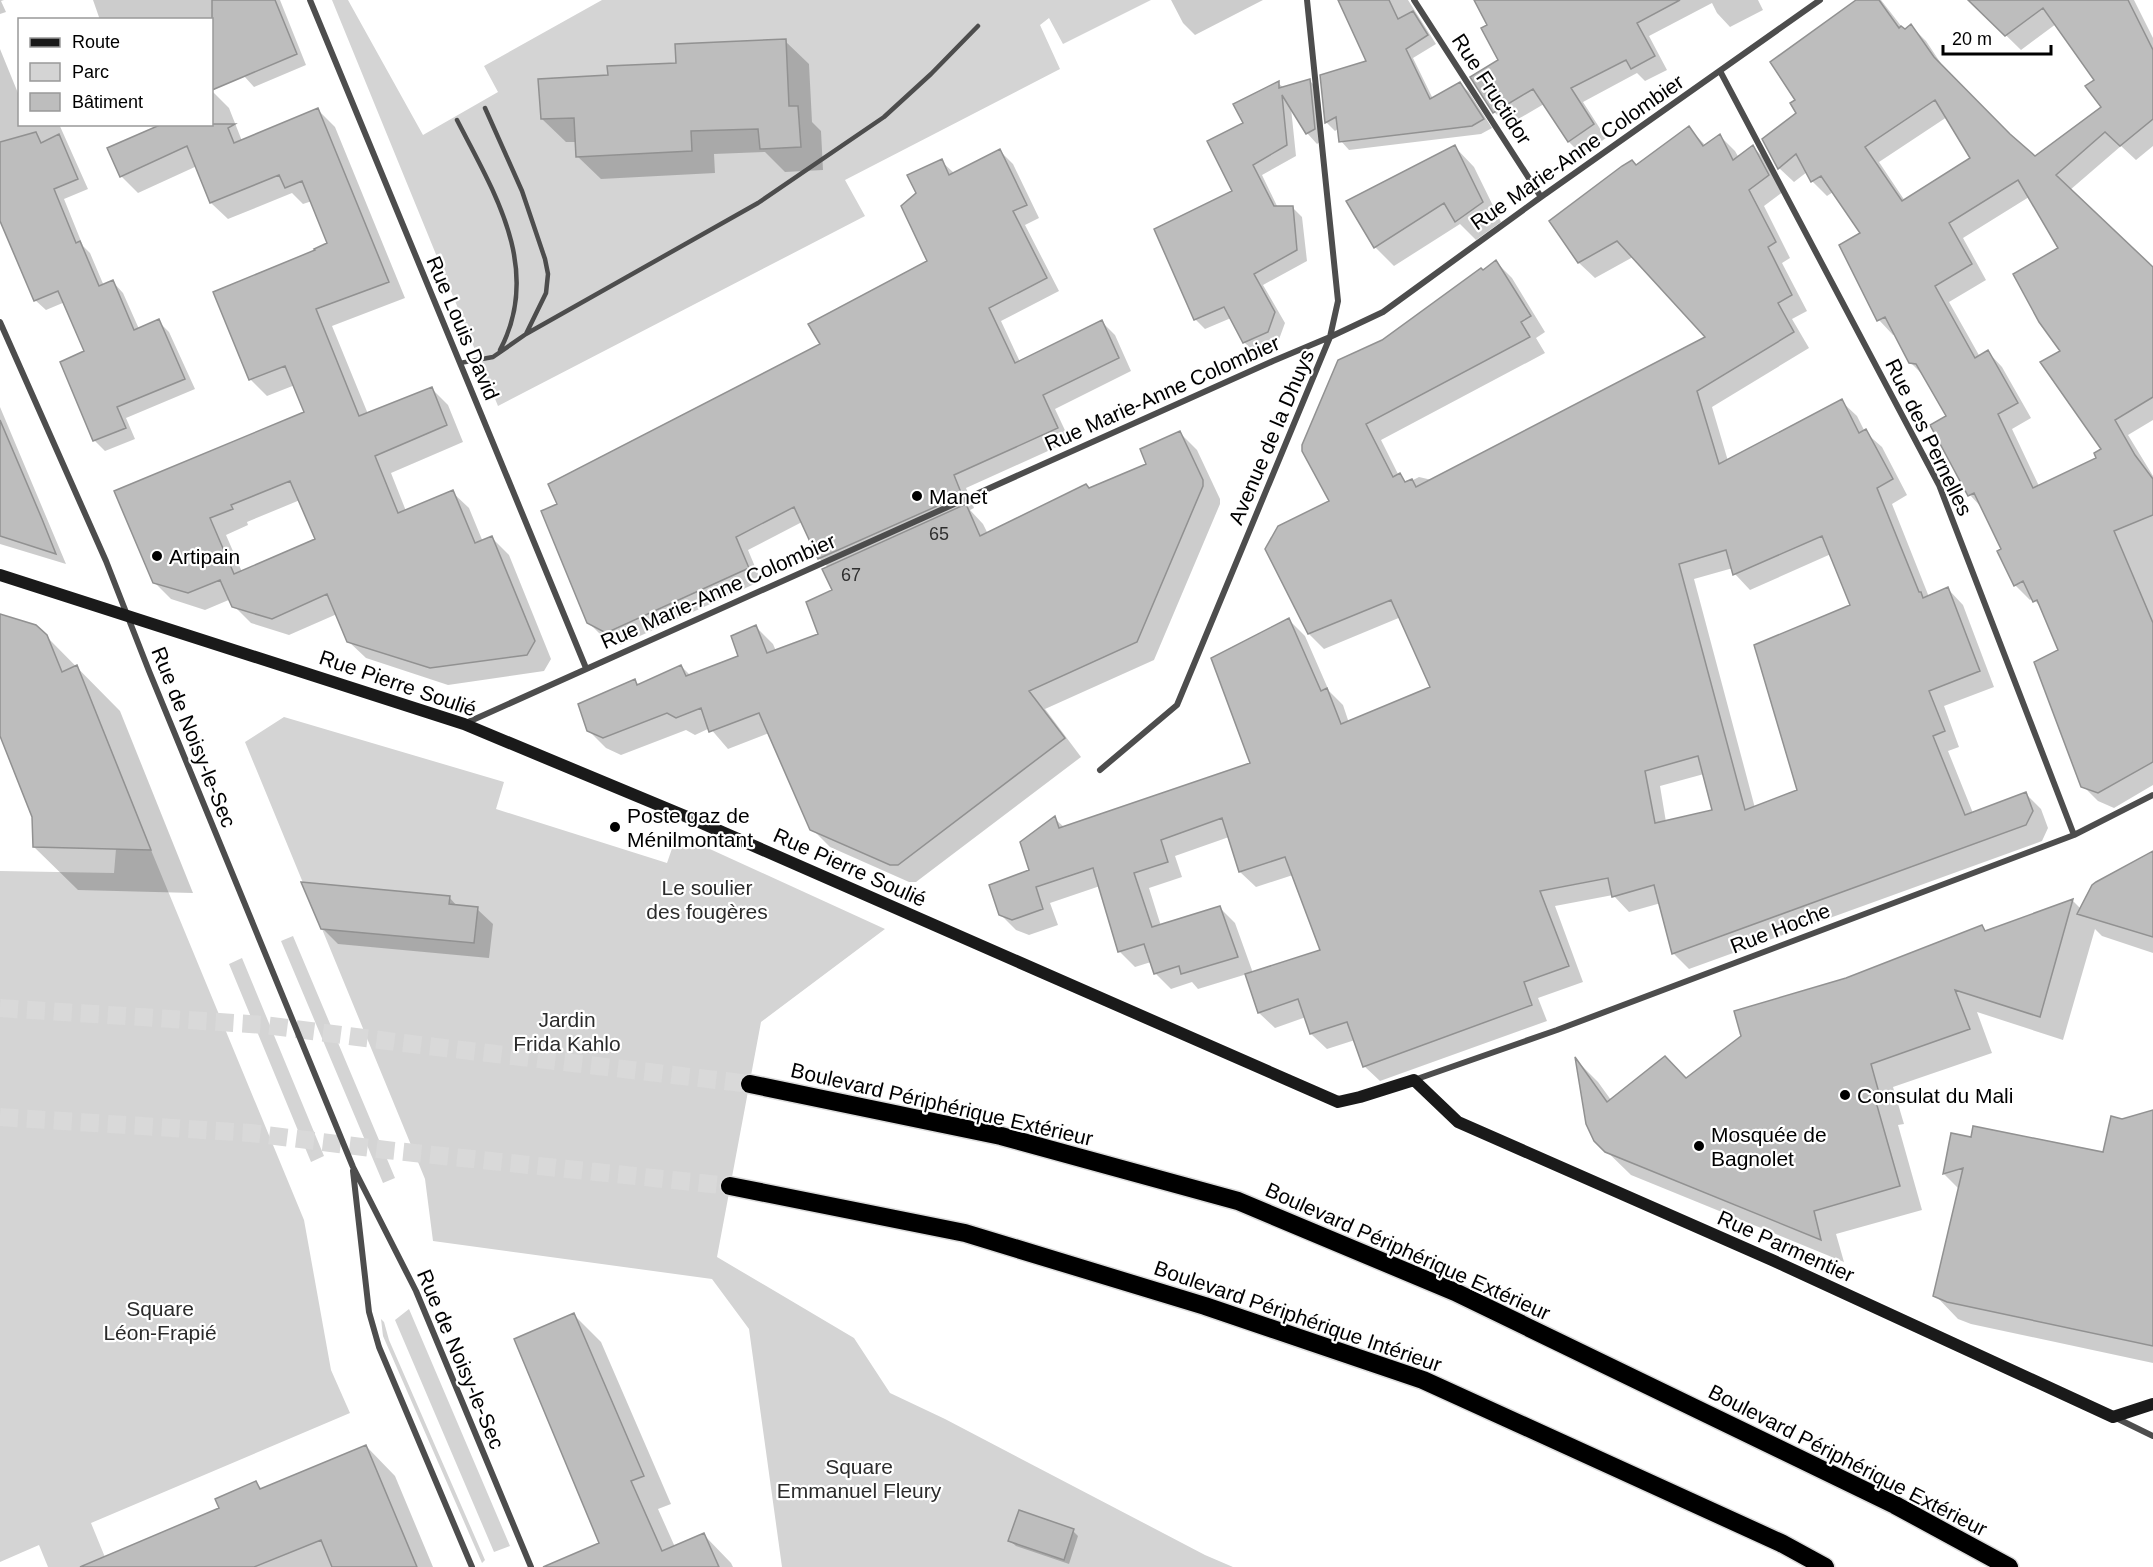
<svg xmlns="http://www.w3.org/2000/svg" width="2153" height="1567" viewBox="0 0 2153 1567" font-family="Arial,sans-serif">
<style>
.green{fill:#d4d4d4}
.shadow{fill:#0003;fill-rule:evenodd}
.building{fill:#bdbdbd;stroke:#919191;stroke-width:1.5;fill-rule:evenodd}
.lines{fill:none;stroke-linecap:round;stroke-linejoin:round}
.highway-tunnel{stroke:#d9d9d9;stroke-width:18;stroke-dasharray:18 9;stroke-linecap:butt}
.highway-casing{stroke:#dbdbdb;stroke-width:21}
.lane{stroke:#4d4d4d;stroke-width:4.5}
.street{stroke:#4d4d4d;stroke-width:6}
.secondary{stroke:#1a1a1a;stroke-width:12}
.highway{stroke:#000;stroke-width:18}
.poi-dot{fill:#000;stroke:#fff;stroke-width:2}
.labels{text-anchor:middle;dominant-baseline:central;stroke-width:4.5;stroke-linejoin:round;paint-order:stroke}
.number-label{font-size:18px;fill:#2f2f2f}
.street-label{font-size:21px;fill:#000;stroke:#fff}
.poi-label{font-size:21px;fill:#000;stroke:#fff;text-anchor:start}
.park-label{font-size:21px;fill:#2b2b2b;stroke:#fff}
</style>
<rect width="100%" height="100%" fill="#fff"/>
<!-- green -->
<path class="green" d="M 332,0 L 348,0 L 423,135 L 498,92 L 484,66 L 602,0 L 1151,0 L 1063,44 L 1049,18 L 1040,25 L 1060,69 L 845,180 L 865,216 L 498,406 Z
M 284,717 L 504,782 L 496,809 L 667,863 L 677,834 L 885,929 L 761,1022 L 717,1257 L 854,1338 L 890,1393 L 945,1419 L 1205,1555 L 1233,1567 L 782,1567 L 749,1329 L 712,1279 L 433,1241 L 425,1179 L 245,742 Z
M 116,849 L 151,850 L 304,1220 L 331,1370 L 350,1413 L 91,1523 L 109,1567 L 48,1567 L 39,1545 L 0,1562 L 0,871 L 114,873 Z
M 293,936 L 395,1178 L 383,1183 L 281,941 Z
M 242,958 L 324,1156 L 311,1162 L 229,964 Z
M 409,1309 L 510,1546 L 494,1552 L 395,1320 Z
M 381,1319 L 384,1322 L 389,1340 L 485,1560 L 482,1563 L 383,1336 Z"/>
<!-- shadow -->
<path class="shadow" d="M 0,0 L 4,0 L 1,1 L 6,12 L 0,14 Z
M 93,0 L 280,0 L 306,65 L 254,87 L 244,76 L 226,39 L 212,45 L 212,20 L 100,20 Z
M 1171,0 L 1263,0 L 1195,35 L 1183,23 Z
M 1356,0 L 1408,0 L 1436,44 L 1413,58 L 1433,99 L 1460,84 L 1469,92 L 1492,128 L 1481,134 L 1349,150 L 1341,141 L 1339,128 L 1335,131 L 1326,122 L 1322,76 L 1368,62 Z
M 1476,0 L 1758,0 L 1763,10 L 1730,27 L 1717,13 L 1712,3 L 1649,36 L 1667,70 L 1645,81 L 1637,73 L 1583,102 L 1606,138 L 1582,155 L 1569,142 L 1544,104 L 1508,125 L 1494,112 L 1472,77 L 1500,61 L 1489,26 Z
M 1858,0 L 1881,0 L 1905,31 L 1911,26 L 1926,41 L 1948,74 L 2010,135 L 2035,157 L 2103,107 L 2096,80 L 2056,24 L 2021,50 L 1970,0 L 2134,0 L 2153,38 L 2153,146 L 2136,160 L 2121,146 L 2070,190 L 2153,269 L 2153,420 L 2128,435 L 2153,476 L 2153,785 L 2114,808 L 2098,801 L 2083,786 L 2060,651 L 2042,609 L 2033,598 L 2030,600 L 2015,585 L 2003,550 L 1983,509 L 1970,495 L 1932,426 L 1948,417 L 1924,376 L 1910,362 L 1896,334 L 1893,335 L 1879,320 L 1841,246 L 1862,233 L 1833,192 L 1827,196 L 1812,181 L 1807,172 L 1794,182 L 1779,168 L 1798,113 L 1797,100 ZM 1947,117 L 1972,159 L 1905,201 L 1879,162 ZM 2029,197 L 2060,248 L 2062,351 L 2103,450 L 2098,458 L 2039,486 L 2012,429 L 2031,418 L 2002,367 L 1988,352 L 1980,357 L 1949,302 L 1986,280 L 1963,238 Z
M 785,41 L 809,64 L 812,122 L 821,131 L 823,170 L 785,172 L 765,152 L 714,154 L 715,173 L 601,179 L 577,156 L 577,142 L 566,142 L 542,119 L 609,76 L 678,65 Z
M 0,49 L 20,98 L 20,124 L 59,124 L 88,189 L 64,199 L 83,246 L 90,253 L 104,286 L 113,282 L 123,293 L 139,329 L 158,321 L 169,332 L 195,389 L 126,418 L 135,439 L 105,451 L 94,440 L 86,352 L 65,302 L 46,310 L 35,300 L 0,218 Z
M 1309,80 L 1319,90 L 1324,139 L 1317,144 L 1307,133 L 1291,108 L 1296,156 L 1262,175 L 1278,208 L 1292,207 L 1302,217 L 1307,261 L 1263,285 L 1285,323 L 1278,342 L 1254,352 L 1244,342 L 1231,318 L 1205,329 L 1195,319 L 1234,192 L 1245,123 L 1278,83 L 1284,88 Z
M 212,91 L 229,108 L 242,141 L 318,110 L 335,127 L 405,298 L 332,326 L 368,414 L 431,388 L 448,405 L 463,442 L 391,473 L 406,511 L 452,492 L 469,508 L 483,542 L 492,538 L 509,555 L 551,659 L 544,671 L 448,685 L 366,658 L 348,641 L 337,614 L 289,635 L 251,623 L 234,606 L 231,599 L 205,610 L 171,599 L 154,582 L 116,492 L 306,413 L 295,385 L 267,396 L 250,379 L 318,251 L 329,244 L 312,201 L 303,204 L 292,193 L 228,219 L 211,203 L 197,166 L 138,193 L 121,176 L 212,124 ZM 300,500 L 317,539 L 242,572 L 226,535 L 248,525 L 247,522 Z
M 1689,128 L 1706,146 L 1720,136 L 1735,151 L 1739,158 L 1753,147 L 1769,163 L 1784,191 L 1764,206 L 1790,258 L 1782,263 L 1807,311 L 1792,319 L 1809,348 L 1712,407 L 1728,461 L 1841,401 L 1857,416 L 1865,432 L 1882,447 L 1907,495 L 1892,504 L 1929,597 L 1948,589 L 1963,605 L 1994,687 L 1944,706 L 1959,747 L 1948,751 L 1973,813 L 2025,793 L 2041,809 L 2048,828 L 2042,841 L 1689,969 L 1673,953 L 1661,903 L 1629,912 L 1613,895 L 1555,906 L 1583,982 L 1538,998 L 1547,1021 L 1380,1081 L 1364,1066 L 1355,1040 L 1327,1049 L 1311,1034 L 1306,1017 L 1275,1028 L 1259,1013 L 1247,974 L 1198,989 L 1192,982 L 1171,989 L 1155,973 L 1151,962 L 1135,967 L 1119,951 L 1100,886 L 1050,903 L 1058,925 L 1029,935 L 1016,930 L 1000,914 L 1031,871 L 1054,818 L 1064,827 L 1252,764 L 1289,620 L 1305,636 L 1329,691 L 1343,705 L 1349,723 L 1432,687 L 1401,617 L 1324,649 L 1309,634 L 1331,501 L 1383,341 L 1496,262 L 1512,278 L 1545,332 L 1536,338 L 1545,353 L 1381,440 L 1399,476 L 1407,483 L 1419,477 L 1432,480 L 1707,337 L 1633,257 L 1595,278 L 1579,263 L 1551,221 L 1636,166 ZM 1831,554 L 1852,606 L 1799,790 L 1755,808 L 1694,579 L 1733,568 L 1735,574 L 1750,590 ZM 1704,774 L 1714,811 L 1666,822 L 1660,786 ZM 1229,837 L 1240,872 L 1256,887 L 1293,875 L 1322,951 L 1253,973 L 1235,923 L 1219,907 L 1161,926 L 1149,888 L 1182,877 L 1175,856 Z
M 1455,147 L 1474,167 L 1501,222 L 1476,240 L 1460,224 L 1394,266 L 1375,247 Z
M 1000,151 L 1013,164 L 1039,218 L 1025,225 L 1059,291 L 1001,321 L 1020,362 L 1102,322 L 1115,335 L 1131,371 L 1055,409 L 1070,441 L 966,488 L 974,508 L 970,510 L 983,524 L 988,534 L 1148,465 L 1180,433 L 1197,450 L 1220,499 L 1220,504 L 1154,660 L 1045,709 L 1081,757 L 916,882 L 909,882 L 830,847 L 812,829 L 769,733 L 728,749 L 710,728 L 695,735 L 686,730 L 621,755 L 606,748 L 588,730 L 635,681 L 639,685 L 681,666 L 691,676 L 740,657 L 756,627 L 773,644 L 776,651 L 820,634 L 834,591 L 829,568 L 819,558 L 802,522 L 748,550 L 761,581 L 620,645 L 602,636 L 588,622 L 559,504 L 822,345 L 929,262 L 918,193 L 941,161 L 955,174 Z
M 0,407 L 66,564 L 0,544 Z
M 0,615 L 46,636 L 120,711 L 193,893 L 78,890 L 34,847 L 33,817 L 0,723 Z
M 2153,852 L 2153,953 L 2102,936 L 2095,929 L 2063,1040 L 1977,1012 L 1992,1053 L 1893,1087 L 1904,1124 L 1898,1125 L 1922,1210 L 1836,1234 L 1844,1262 L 1631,1175 L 1595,1140 L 1577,1061 L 1598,1082 L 1611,1100 L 1687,1080 L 1847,980 L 1982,927 L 1987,932 L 2073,901 L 2081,909 Z
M 449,897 L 458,907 L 477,909 L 493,924 L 489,958 L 338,944 L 322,928 Z
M 2153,1111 L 2153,1363 L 1971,1324 L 1958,1319 L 1935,1295 L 1959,1189 L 1944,1174 L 1953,1135 L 2104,1154 L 2122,1120 Z
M 573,1314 L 601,1342 L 671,1504 L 658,1509 L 675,1547 L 704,1535 L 731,1563 L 733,1567 L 590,1567 L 601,1544 Z
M 366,1446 L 395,1476 L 433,1567 L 135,1567 L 221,1509 L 256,1483 L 262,1489 Z
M 1073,1531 L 1078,1536 L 1069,1564 L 1016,1546 L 1010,1541 Z"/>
<!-- building -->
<path class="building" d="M 212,0 L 275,0 L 297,54 L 212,90 Z
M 1338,0 L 1389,0 L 1398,19 L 1413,11 L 1428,35 L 1406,49 L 1430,99 L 1460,82 L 1484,119 L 1472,126 L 1339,142 L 1336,117 L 1325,123 L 1320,75 L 1366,61 Z
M 1474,0 L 1680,0 L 1637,23 L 1655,56 L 1631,69 L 1626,60 L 1571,88 L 1594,124 L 1568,142 L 1533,89 L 1493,113 L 1470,77 L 1498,60 L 1481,28 L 1487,25 Z
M 1856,0 L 1879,0 L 1899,28 L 1901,26 L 1905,29 L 1911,24 L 1934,57 L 2010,134 L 2035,156 L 2101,107 L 2085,86 L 2094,80 L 2043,8 L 2005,36 L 1968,0 L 2128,0 L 2153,50 L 2153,119 L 2120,146 L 2105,132 L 2056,175 L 2153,267 L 2153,397 L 2115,420 L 2135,455 L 2153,479 L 2153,515 L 2114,531 L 2153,623 L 2153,762 L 2098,793 L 2081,787 L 2034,662 L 2058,650 L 2037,600 L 2033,602 L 2023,581 L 2014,586 L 1997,551 L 2001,549 L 1974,493 L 1968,496 L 1930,425 L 1946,416 L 1916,364 L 1909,363 L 1885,317 L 1877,321 L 1839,245 L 1860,233 L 1821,176 L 1811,182 L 1796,154 L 1778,169 L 1762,139 L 1796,113 L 1790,103 L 1795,100 L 1770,62 ZM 1935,100 L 1970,158 L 1902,201 L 1865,147 ZM 2018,180 L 2058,248 L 2013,274 L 2039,322 L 2060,351 L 2040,362 L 2101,449 L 2094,453 L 2096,458 L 2033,488 L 1998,414 L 2018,403 L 1988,350 L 1975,358 L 1935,286 L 1972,264 L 1949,223 Z
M 786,39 L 789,106 L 798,106 L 801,147 L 760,149 L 758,129 L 691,131 L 692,151 L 576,157 L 574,118 L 541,119 L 538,79 L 608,75 L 607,66 L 676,63 L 675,44 Z
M 1310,79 L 1315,129 L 1306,134 L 1282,95 L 1287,145 L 1253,165 L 1274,206 L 1293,206 L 1297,250 L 1254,274 L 1275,312 L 1268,332 L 1243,343 L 1224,307 L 1194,320 L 1154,229 L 1232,191 L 1207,141 L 1243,123 L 1233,104 L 1279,81 L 1279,88 Z
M 318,108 L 389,282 L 316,309 L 359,416 L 432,387 L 447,425 L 375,456 L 398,513 L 453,490 L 475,543 L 492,536 L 535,641 L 527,655 L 430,668 L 347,642 L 327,594 L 272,619 L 232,607 L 220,580 L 188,593 L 153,583 L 114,491 L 304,412 L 285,366 L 249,380 L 213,292 L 315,250 L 314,249 L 327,243 L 302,181 L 285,188 L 279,175 L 210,203 L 187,146 L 120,177 L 107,148 L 162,124 L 235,124 L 228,128 L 234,143 ZM 290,481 L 315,539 L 234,574 L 210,518 L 233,509 L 231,505 Z
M 1689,126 L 1703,146 L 1720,134 L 1733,160 L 1753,145 L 1769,175 L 1749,190 L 1776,242 L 1768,247 L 1792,295 L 1778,303 L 1794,332 L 1697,391 L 1719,464 L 1842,399 L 1859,433 L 1866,429 L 1893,479 L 1877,488 L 1919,592 L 1921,592 L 1923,598 L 1948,587 L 1980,671 L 1929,691 L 1945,731 L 1933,736 L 1965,815 L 2026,792 L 2033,811 L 2026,825 L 1672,954 L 1654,885 L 1612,897 L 1608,878 L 1540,891 L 1569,966 L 1524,982 L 1532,1005 L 1363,1067 L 1347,1022 L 1310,1034 L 1298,999 L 1258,1013 L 1245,974 L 1320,950 L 1285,857 L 1239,872 L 1222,818 L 1161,840 L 1168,862 L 1134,873 L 1152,927 L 1220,906 L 1238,957 L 1181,974 L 1179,966 L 1154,974 L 1144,944 L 1118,952 L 1093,868 L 1036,887 L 1043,909 L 1012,920 L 999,915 L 989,885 L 1029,870 L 1020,842 L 1055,816 L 1059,828 L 1250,763 L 1211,658 L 1289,618 L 1321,691 L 1327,688 L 1341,724 L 1430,687 L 1391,600 L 1308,634 L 1265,549 L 1278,526 L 1329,501 L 1302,451 L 1302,445 L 1338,360 L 1382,340 L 1481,268 L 1483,270 L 1496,260 L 1531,316 L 1521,322 L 1530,337 L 1366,424 L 1393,477 L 1400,473 L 1405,482 L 1412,479 L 1416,487 L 1705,337 L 1617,241 L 1578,263 L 1549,221 L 1622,166 L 1632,160 L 1636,165 ZM 1822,536 L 1850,605 L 1754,645 L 1797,790 L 1745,810 L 1679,564 L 1726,550 L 1733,575 ZM 1698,756 L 1712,810 L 1655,823 L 1645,771 Z
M 36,132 L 41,143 L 59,134 L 78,179 L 54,189 L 76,243 L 80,241 L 99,286 L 113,280 L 134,330 L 159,319 L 185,379 L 117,407 L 126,428 L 93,441 L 60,362 L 84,351 L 58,291 L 34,301 L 0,221 L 0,142 Z
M 1455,145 L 1483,202 L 1455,222 L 1444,203 L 1374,248 L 1346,201 Z
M 1000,149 L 1027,205 L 1013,211 L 1047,278 L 989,308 L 1015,363 L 1102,320 L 1119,358 L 1043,395 L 1058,428 L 954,475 L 962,495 L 818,559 L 794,507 L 736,537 L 749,568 L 606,633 L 587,623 L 541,511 L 557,504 L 548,484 L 820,344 L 808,324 L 927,261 L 901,206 L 916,193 L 907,175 L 942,159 L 949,175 Z
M 0,420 L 42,519 L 56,554 L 0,536 Z
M 1180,431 L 1203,480 L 1203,486 L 1137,642 L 1029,691 L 1065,738 L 898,865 L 890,865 L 810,830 L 759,713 L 709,732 L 701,708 L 676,718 L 667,713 L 603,738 L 587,731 L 578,704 L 635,679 L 637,685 L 681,665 L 686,676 L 738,656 L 731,636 L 756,625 L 767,653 L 818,634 L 806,602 L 832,590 L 822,569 L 966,504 L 980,536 L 1086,484 L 1089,488 L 1146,464 L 1140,449 Z
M 0,614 L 36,625 L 47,635 L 62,672 L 77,665 L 151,850 L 33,847 L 32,817 L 0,736 Z
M 2153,851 L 2153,937 L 2077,914 L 2092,885 L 2096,882 Z
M 301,882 L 450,896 L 449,904 L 478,907 L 474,943 L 321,929 Z
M 2073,899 L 2040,1017 L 1955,990 L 1970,1029 L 1871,1064 L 1881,1100 L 1876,1102 L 1900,1186 L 1814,1211 L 1821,1240 L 1605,1152 L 1594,1141 L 1586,1124 L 1575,1057 L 1607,1102 L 1665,1056 L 1686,1078 L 1741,1036 L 1734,1011 L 1846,978 L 1982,925 L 1985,931 Z
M 2153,1110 L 2153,1346 L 1947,1302 L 1933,1296 L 1963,1168 L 1943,1174 L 1951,1133 L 1971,1137 L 1973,1126 L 2103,1152 L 2111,1116 L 2122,1119 Z
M 574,1313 L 644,1476 L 631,1481 L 662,1551 L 704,1533 L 719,1567 L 543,1567 L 599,1543 L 514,1339 Z
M 366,1445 L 417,1567 L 332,1567 L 321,1540 L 254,1567 L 80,1567 L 219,1508 L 215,1499 L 256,1481 L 260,1489 Z
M 1019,1510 L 1074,1529 L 1064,1560 L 1008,1541 Z"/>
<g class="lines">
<!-- highway-tunnel -->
<path class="highway-tunnel" d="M 0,1008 L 265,1025 L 403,1043 L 750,1084
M 0,1117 L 251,1133 L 386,1150 L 730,1186"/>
<!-- highway casing -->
<g class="highway-casing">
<path id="highway" d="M 750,1084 L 1001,1136 L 1238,1201 L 1455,1292 L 1895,1505 L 2009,1567
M 730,1186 L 965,1233 L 1205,1306 L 1423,1380 L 1781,1543 L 1825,1567"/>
</g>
<!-- lane -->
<path class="lane" d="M 457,120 C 494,192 543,269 500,350
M 526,334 L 758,203 L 884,117 L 931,74 L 978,26
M 460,363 L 493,357 L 526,334 L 546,293 L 548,274 L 545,259 L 522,191 L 485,108"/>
<!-- street -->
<path class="street" d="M 310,0 L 586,668
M 1414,0 L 1541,197
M 1720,71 L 1939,485 L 2074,835
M 0,322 L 106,561 L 149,671 L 353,1167 L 416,1291 L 531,1567
M 466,723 L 1273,361 L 1330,337 L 1383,312 L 1541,197 L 1820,0
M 1100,770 L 1177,705 L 1330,337 L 1338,301 L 1307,0
M 1414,1080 L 1557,1030 L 2074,835 L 2153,795
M 353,1171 L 369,1312 L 379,1347 L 472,1567
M 2114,1417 L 2153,1436"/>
<!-- secondary -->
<path class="secondary" d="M 0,575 L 464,724 L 697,821 L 1338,1102 L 1360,1097 L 1414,1080 L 1458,1122 L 1772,1260 L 2113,1417 L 2153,1404"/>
<!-- highway -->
<use href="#highway" class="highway"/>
</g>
<!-- markers -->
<g class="poi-dot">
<circle cx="917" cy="496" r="6"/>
<circle cx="157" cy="556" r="6"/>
<circle cx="615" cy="827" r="6"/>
<circle cx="1845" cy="1095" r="6"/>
<circle cx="1699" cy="1146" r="6"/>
</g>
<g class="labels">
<!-- number labels -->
<g class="number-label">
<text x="939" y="534">65</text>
<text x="851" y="575">67</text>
</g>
<!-- street labels -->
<g class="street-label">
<text transform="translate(1492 89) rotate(57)">Rue Fructidor</text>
<text transform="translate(1577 152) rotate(-35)">Rue Marie-Anne Colombier</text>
<text transform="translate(463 328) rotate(67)">Rue Louis David</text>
<text transform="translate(1162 393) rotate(-24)">Rue Marie-Anne Colombier</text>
<text transform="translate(1271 437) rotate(-67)">Avenue de la Dhuys</text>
<text transform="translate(1929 437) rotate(64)">Rue des Pernelles</text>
<text transform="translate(718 591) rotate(-24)">Rue Marie-Anne Colombier</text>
<text transform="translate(398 683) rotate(19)">Rue Pierre Soulié</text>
<text transform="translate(194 737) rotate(68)">Rue de Noisy-le-Sec</text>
<text transform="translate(850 867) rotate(24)">Rue Pierre Soulié</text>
<text transform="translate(1780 928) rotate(-21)">Rue Hoche</text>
<text transform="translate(942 1104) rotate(13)">Boulevard Périphérique Extérieur</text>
<text transform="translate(1786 1246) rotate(24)">Rue Parmentier</text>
<text transform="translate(1408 1251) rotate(24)">Boulevard Périphérique Extérieur</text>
<text transform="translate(1298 1316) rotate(19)">Boulevard Périphérique Intérieur</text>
<text transform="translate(461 1359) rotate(67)">Rue de Noisy-le-Sec</text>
<text transform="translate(1848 1460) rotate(27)">Boulevard Périphérique Extérieur</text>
</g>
<!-- poi labels -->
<g class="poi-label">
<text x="929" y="496">Manet</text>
<text x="169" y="556">Artipain</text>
<text x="627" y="815">Poste gaz de<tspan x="627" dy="24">Ménilmontant</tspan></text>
<text x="1857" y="1095">Consulat du Mali</text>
<text x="1711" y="1134">Mosquée de<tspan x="1711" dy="24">Bagnolet</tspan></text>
</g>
<!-- park labels -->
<g class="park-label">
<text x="707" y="887">Le soulier<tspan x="707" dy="24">des fougères</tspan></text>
<text x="567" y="1019">Jardin<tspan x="567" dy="24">Frida Kahlo</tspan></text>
<text x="160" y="1308">Square<tspan x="160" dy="24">Léon-Frapié</tspan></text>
<text x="859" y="1466">Square<tspan x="859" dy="24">Emmanuel Fleury</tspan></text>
</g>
</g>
<!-- legend -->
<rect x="18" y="18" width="195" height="108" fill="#ffffff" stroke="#999999" stroke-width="1.5"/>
<rect x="30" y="38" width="30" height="9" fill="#1a1a1a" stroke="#999999" stroke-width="1.5"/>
<text x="72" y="48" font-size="18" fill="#000000">Route</text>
<rect x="30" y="63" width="30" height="18" fill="#d4d4d4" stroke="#999999" stroke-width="1.5"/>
<text x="72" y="78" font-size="18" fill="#000000">Parc</text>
<rect x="30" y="93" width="30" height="18" fill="#bdbdbd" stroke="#999999" stroke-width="1.5"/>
<text x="72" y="108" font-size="18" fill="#000000">Bâtiment</text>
<!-- scale -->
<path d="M1943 45v9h108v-9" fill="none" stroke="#000000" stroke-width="3"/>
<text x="1952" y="45" font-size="18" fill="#000000" stroke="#ffffff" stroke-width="4.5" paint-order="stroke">20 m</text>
</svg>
